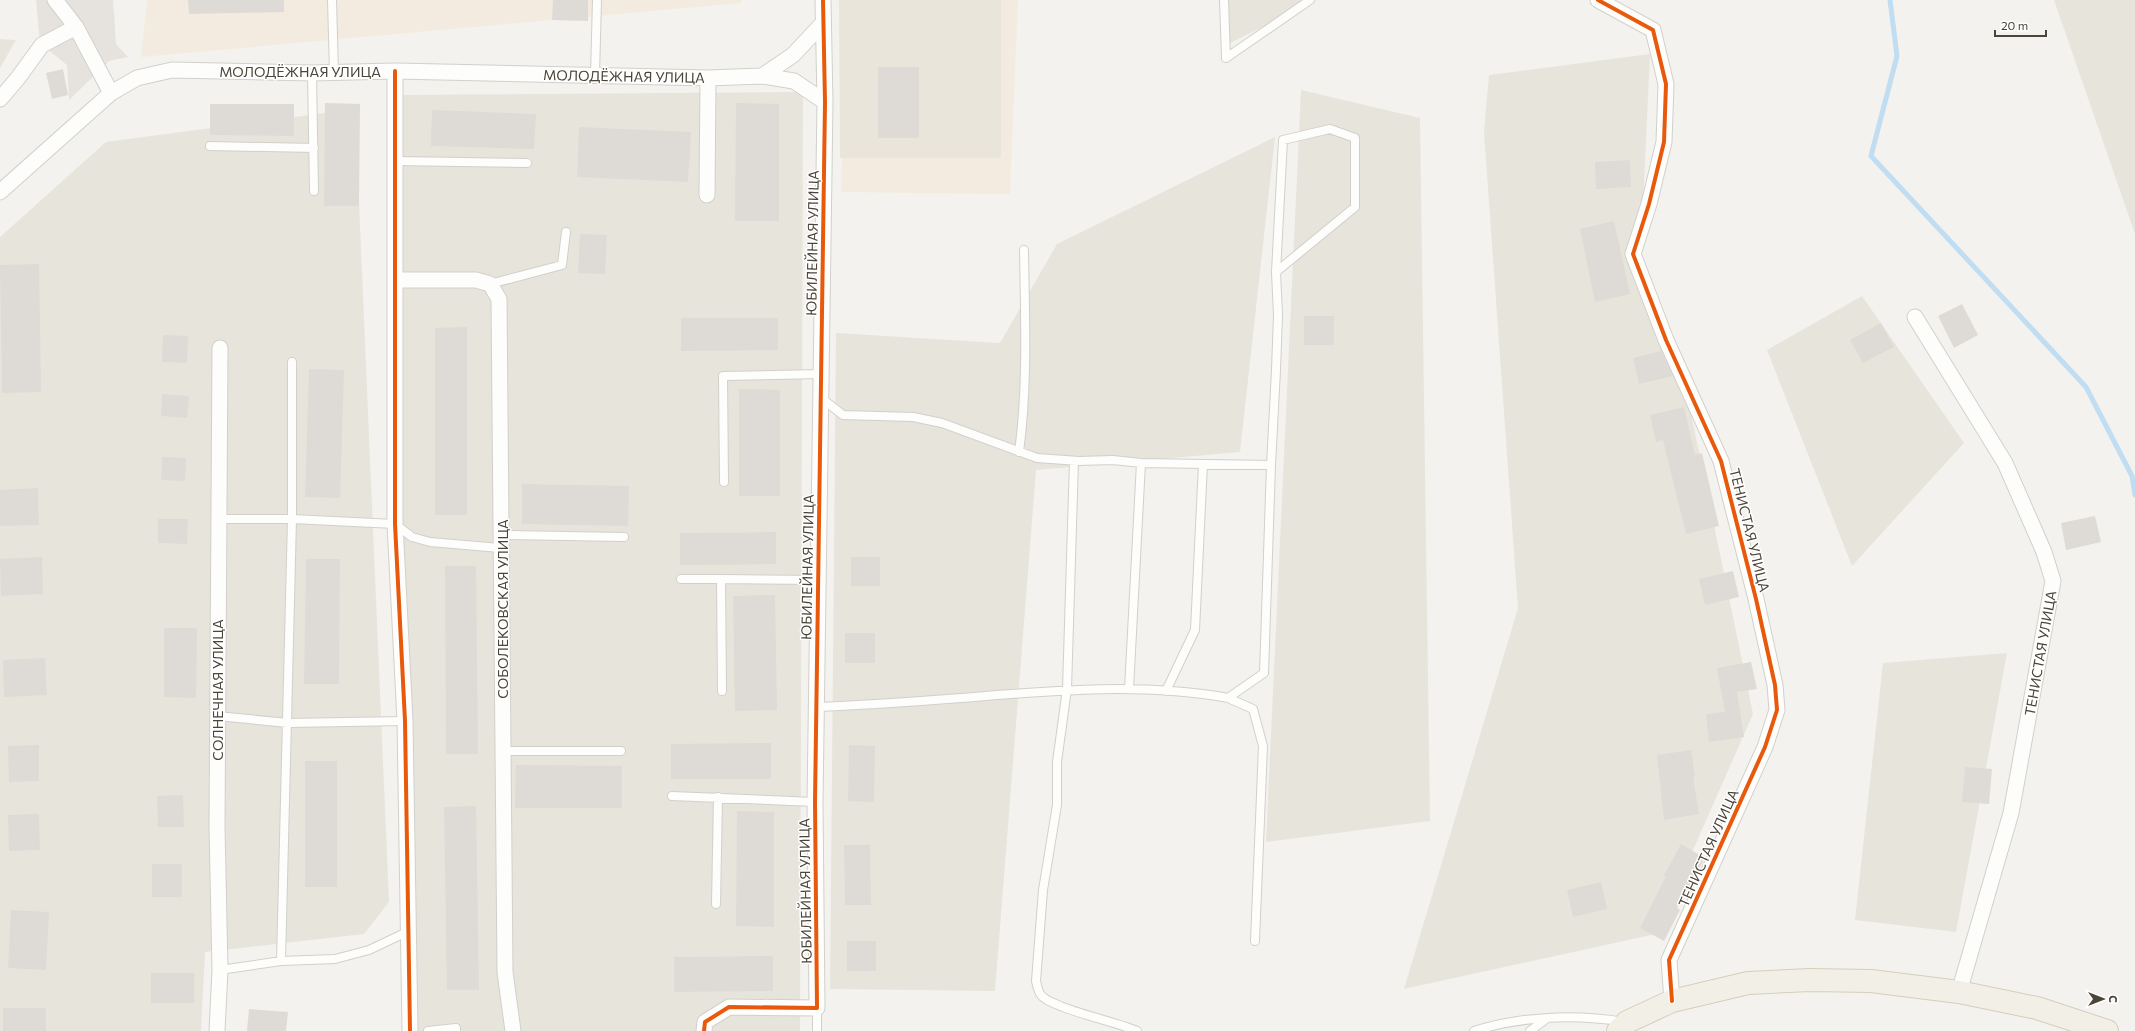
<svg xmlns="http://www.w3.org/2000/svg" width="2135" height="1031" viewBox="0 0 2135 1031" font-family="Commissioner,sans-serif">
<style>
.residential{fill:#e7e4dc}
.commercial{fill:#f3ebdf}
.education{fill:#eae5da}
.parking{fill:#e6e3df}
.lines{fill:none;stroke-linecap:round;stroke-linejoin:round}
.stream{stroke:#c0ddf1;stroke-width:5}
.building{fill:#dedbd6}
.lane-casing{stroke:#d2d0cb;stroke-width:10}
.street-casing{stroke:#d2d0cb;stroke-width:17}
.primary-casing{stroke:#d6cebb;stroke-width:24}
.lane{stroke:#fdfdfc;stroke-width:8}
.street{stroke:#fdfdfc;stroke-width:15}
.primary{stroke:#f2efe6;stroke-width:22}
.cycleway-casing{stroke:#fff;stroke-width:6}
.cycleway{stroke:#e8590c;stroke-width:4}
.labels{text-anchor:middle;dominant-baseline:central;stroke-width:3;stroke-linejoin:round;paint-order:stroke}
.street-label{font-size:14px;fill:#4b4439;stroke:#fff}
</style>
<rect width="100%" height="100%" fill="#f4f2ee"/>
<!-- residential -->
<path class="residential" d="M 1223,0 L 1310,0 L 1311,3 L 1226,45 Z
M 2054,0 L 2135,0 L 2135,234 Z
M 0,39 L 16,40 L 0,68 Z
M 1650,54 L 1639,293 L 1689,404 L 1753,714 L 1656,934 L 1404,989 L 1518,608 L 1484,132 L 1489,75 Z
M 1301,90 L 1420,118 L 1430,821 L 1266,842 Z
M 803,92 L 800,1031 L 408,1031 L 395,95 Z
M 355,109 L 389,902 L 364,934 L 205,952 L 201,1031 L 0,1031 L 0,237 L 106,142 Z
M 1275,137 L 1240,452 L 1036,470 L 995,991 L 830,989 L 836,333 L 1000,343 L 1057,244 Z
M 1862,296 L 1964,443 L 1852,566 L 1767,350 Z
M 2007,653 L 1956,932 L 1855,920 L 1883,663 Z"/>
<!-- commercial -->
<path class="commercial" d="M 147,0 L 741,0 L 741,3 L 141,57 Z
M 846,0 L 1018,0 L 1010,194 L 841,192 Z"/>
<!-- education -->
<path class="education" d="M 839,0 L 1001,0 L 1001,158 L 840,158 Z"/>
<!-- parking -->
<path class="parking" d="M 36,0 L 113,0 L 116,44 L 128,57 L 109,61 L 69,100 L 67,65 L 40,43 Z"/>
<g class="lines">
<!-- stream -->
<path class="stream" d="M 1890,0 L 1897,56 L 1871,156 L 2086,387 L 2132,476 L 2135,495"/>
</g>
<!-- building -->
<path class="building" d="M 188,0 L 284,0 L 284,12 L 189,14 Z
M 553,0 L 588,0 L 588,21 L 552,20 Z
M 878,67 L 919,67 L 919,138 L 878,138 Z
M 63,69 L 68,95 L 52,99 L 46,73 Z
M 325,103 L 360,104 L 359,206 L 324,206 Z
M 736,103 L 779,104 L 779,221 L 735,221 Z
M 210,104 L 294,104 L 294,136 L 210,135 Z
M 432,110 L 536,114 L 534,149 L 431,146 Z
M 579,127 L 691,132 L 688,182 L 577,177 Z
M 1630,160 L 1631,187 L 1596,189 L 1595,162 Z
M 1614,221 L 1630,294 L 1595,302 L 1580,229 Z
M 580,234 L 607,235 L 605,274 L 578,273 Z
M 39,264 L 41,392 L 2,393 L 0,265 Z
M 1962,304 L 1978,335 L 1954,348 L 1938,316 Z
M 1304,316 L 1334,316 L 1334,345 L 1304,345 Z
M 681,318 L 778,318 L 778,350 L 681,351 Z
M 1881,323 L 1894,347 L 1863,363 L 1850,340 Z
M 467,327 L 467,515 L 435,515 L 435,328 Z
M 163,335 L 188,336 L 187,363 L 162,362 Z
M 1661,351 L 1673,376 L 1639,384 L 1633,358 Z
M 309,369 L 344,370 L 340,498 L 305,497 Z
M 739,389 L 780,390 L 780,496 L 739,496 Z
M 162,394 L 189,396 L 187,418 L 161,416 Z
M 1684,407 L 1695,455 L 1702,453 L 1719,526 L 1686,534 L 1663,440 L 1656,442 L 1650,415 Z
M 162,457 L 186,458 L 185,481 L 161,480 Z
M 522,484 L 629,486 L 628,526 L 522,524 Z
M 38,488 L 39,525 L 0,526 L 0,490 Z
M 2095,516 L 2101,542 L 2066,550 L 2061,523 Z
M 158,519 L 188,519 L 187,544 L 158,543 Z
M 776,532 L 776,564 L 680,565 L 680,533 Z
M 42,557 L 43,594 L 1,596 L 0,559 Z
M 851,557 L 880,557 L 880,586 L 851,586 Z
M 306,559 L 340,559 L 339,684 L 304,684 Z
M 445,566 L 476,566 L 478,754 L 446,754 Z
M 1733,571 L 1739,597 L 1705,605 L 1699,579 Z
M 775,595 L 777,710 L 735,711 L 733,596 Z
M 164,628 L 197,628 L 196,698 L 164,697 Z
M 845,633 L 875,633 L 875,663 L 845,663 Z
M 45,658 L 47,695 L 4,697 L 3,660 Z
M 1751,662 L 1757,689 L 1737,692 L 1744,737 L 1709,742 L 1706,714 L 1725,712 L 1717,668 Z
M 771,743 L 771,779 L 671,779 L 671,744 Z
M 39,745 L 39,781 L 9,782 L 8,746 Z
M 849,745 L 875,746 L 874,802 L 848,801 Z
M 1691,750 L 1695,777 L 1693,777 L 1699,814 L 1664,820 L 1657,755 Z
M 305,761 L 337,761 L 337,887 L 305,887 Z
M 516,765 L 622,766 L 622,808 L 515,808 Z
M 1965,767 L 1992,769 L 1989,804 L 1962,802 Z
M 183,795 L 184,827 L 158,827 L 157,796 Z
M 476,806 L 479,990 L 447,990 L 444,807 Z
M 737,811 L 774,812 L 774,927 L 736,926 Z
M 39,814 L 40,850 L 9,851 L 8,815 Z
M 1681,844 L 1705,858 L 1677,908 L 1680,910 L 1664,941 L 1640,928 L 1666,876 L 1664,875 Z
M 844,845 L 870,845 L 871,905 L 845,905 Z
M 152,864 L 182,864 L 182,897 L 152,897 Z
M 1601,882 L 1607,909 L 1573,917 L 1567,890 Z
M 11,910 L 49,912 L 46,970 L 8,968 Z
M 847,941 L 876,941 L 876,971 L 847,971 Z
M 773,956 L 773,991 L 674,992 L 674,957 Z
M 151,973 L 194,973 L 194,1003 L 151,1003 Z
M 3,1008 L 46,1008 L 46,1031 L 3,1031 Z
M 249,1009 L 288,1012 L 286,1031 L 247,1031 Z"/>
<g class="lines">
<!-- lane casing -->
<g class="lane-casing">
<path id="lane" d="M 332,0 L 334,72
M 1224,0 L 1226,58 L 1310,0
M 312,73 L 314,191
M 595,75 L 597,0
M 210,146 L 314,148
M 395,161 L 527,163
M 490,284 L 562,265 L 566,232
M 821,398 L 843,415 L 913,417 L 942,423 L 1037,458 L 1079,461 L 1113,460 L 1141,463 L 1271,465 L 1276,370 L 1278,315 L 1276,272 L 1283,140 L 1330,129 L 1355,138 L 1355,207 L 1276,272
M 1019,452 C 1028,386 1025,318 1024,250
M 1074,461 L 1067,689 L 1057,762 L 1057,805 L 1043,890 L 1036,981 C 1037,985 1038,992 1041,995 C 1051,1008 1117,1022 1137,1031
M 724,482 L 723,376 L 821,374
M 219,519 L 292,519 L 395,524 L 412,537 L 430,542 L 500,548
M 501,535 L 624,537
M 681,579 L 721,579
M 1129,689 L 1141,463
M 722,691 L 721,579 L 818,580
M 1166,691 L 1195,630 L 1203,464
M 1228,698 L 1253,709 L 1263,746 L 1255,941
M 816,707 C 869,705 921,701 974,697 C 1059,690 1144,683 1228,698 L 1264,673 L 1271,465
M 217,716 L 288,723 L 405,721
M 503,751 L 621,751
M 672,796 L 815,802
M 716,904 L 718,797
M 281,961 L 292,519 L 292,362
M 220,970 L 281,961 L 335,959 L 369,950 L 407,932
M 428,1031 L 456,1028 L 456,1031
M 817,1031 L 817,1008
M 1474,1031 C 1521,1016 1576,1014 1624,1022
M 1530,1031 L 1546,1019"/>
</g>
<!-- street casing -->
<g class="street-casing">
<path id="street" d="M 55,0 L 76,27 L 111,93
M 1598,0 L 1653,30 L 1666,84 L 1664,142 L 1649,204 L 1633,254 L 1666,340 L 1721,461 L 1756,599 L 1775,685 L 1777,710 L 1765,747 L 1669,960 L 1672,1001
M 395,71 L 395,524 L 405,721 L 410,1031
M 762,76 L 794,81 L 825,102
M 0,99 L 18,78 L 42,45 L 76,27
M 0,192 L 111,93 L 137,78 L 172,70 L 312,73 L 395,71 L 708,78 L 762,76 L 793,55 L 823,23
M 707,195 L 708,78
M 395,280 L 476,280 L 490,284 L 499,299 L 505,972 L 513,1031
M 1915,317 L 2005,463 L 2044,552 L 2053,581 L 2011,813 L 1959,992
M 217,1031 L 220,970 L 217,827 L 220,348
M 704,1031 L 705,1022 L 729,1007 L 817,1008 L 815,802 L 825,102 L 823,0"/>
</g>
<!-- primary casing -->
<g class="primary-casing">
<path id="primary" d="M 1618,1031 L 1627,1022 L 1672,1001 L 1748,983 L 1810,980 L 1871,981 L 1959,992 L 2037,1008 L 2107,1031"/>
</g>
<!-- lane -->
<use href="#lane" class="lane"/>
<!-- street -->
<use href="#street" class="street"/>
<!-- primary -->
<use href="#primary" class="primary"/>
<!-- cycleway casing -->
<g class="cycleway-casing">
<path id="cycleway" d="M 1598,0 L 1653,30 L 1666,84 L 1664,142 L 1649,204 L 1633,254 L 1666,340 L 1721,461 L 1756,599 L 1775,685 L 1777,710 L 1765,747 L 1669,960 L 1672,1001
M 395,71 L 395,524 L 405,721 L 410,1031
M 704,1031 L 705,1022 L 729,1007 L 817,1008 L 815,802 L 825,102 L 823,0"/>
</g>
<!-- cycleway -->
<use href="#cycleway" class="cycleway"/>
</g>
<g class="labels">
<!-- street labels -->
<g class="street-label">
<text x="300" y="71">МОЛОДЁЖНАЯ УЛИЦА</text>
<text transform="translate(624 76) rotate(1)">МОЛОДЁЖНАЯ УЛИЦА</text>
<text transform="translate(812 243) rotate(-89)">ЮБИЛЕЙНАЯ УЛИЦА</text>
<text transform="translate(1750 530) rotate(76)">ТЕНИСТАЯ УЛИЦА</text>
<text transform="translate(807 567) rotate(-89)">ЮБИЛЕЙНАЯ УЛИЦА</text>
<text transform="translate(502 609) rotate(-90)">СОБОЛЕКОВСКАЯ УЛИЦА</text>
<text transform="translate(2040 653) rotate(-80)">ТЕНИСТАЯ УЛИЦА</text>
<text transform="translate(217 690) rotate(-90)">СОЛНЕЧНАЯ УЛИЦА</text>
<text transform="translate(1708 848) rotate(-66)">ТЕНИСТАЯ УЛИЦА</text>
<text transform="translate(805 891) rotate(-91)">ЮБИЛЕЙНАЯ УЛИЦА</text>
</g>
</g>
<!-- north arrow -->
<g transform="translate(2103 999) rotate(90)" stroke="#ffffff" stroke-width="3" paint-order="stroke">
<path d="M0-3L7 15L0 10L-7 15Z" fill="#4b4439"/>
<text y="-6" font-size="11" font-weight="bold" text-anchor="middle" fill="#4b4439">С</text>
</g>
<!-- scale -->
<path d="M1995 30v6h51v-6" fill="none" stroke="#4b4439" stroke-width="2"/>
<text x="2001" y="30" font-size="12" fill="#4b4439" stroke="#ffffff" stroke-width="3" paint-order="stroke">20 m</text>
</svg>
